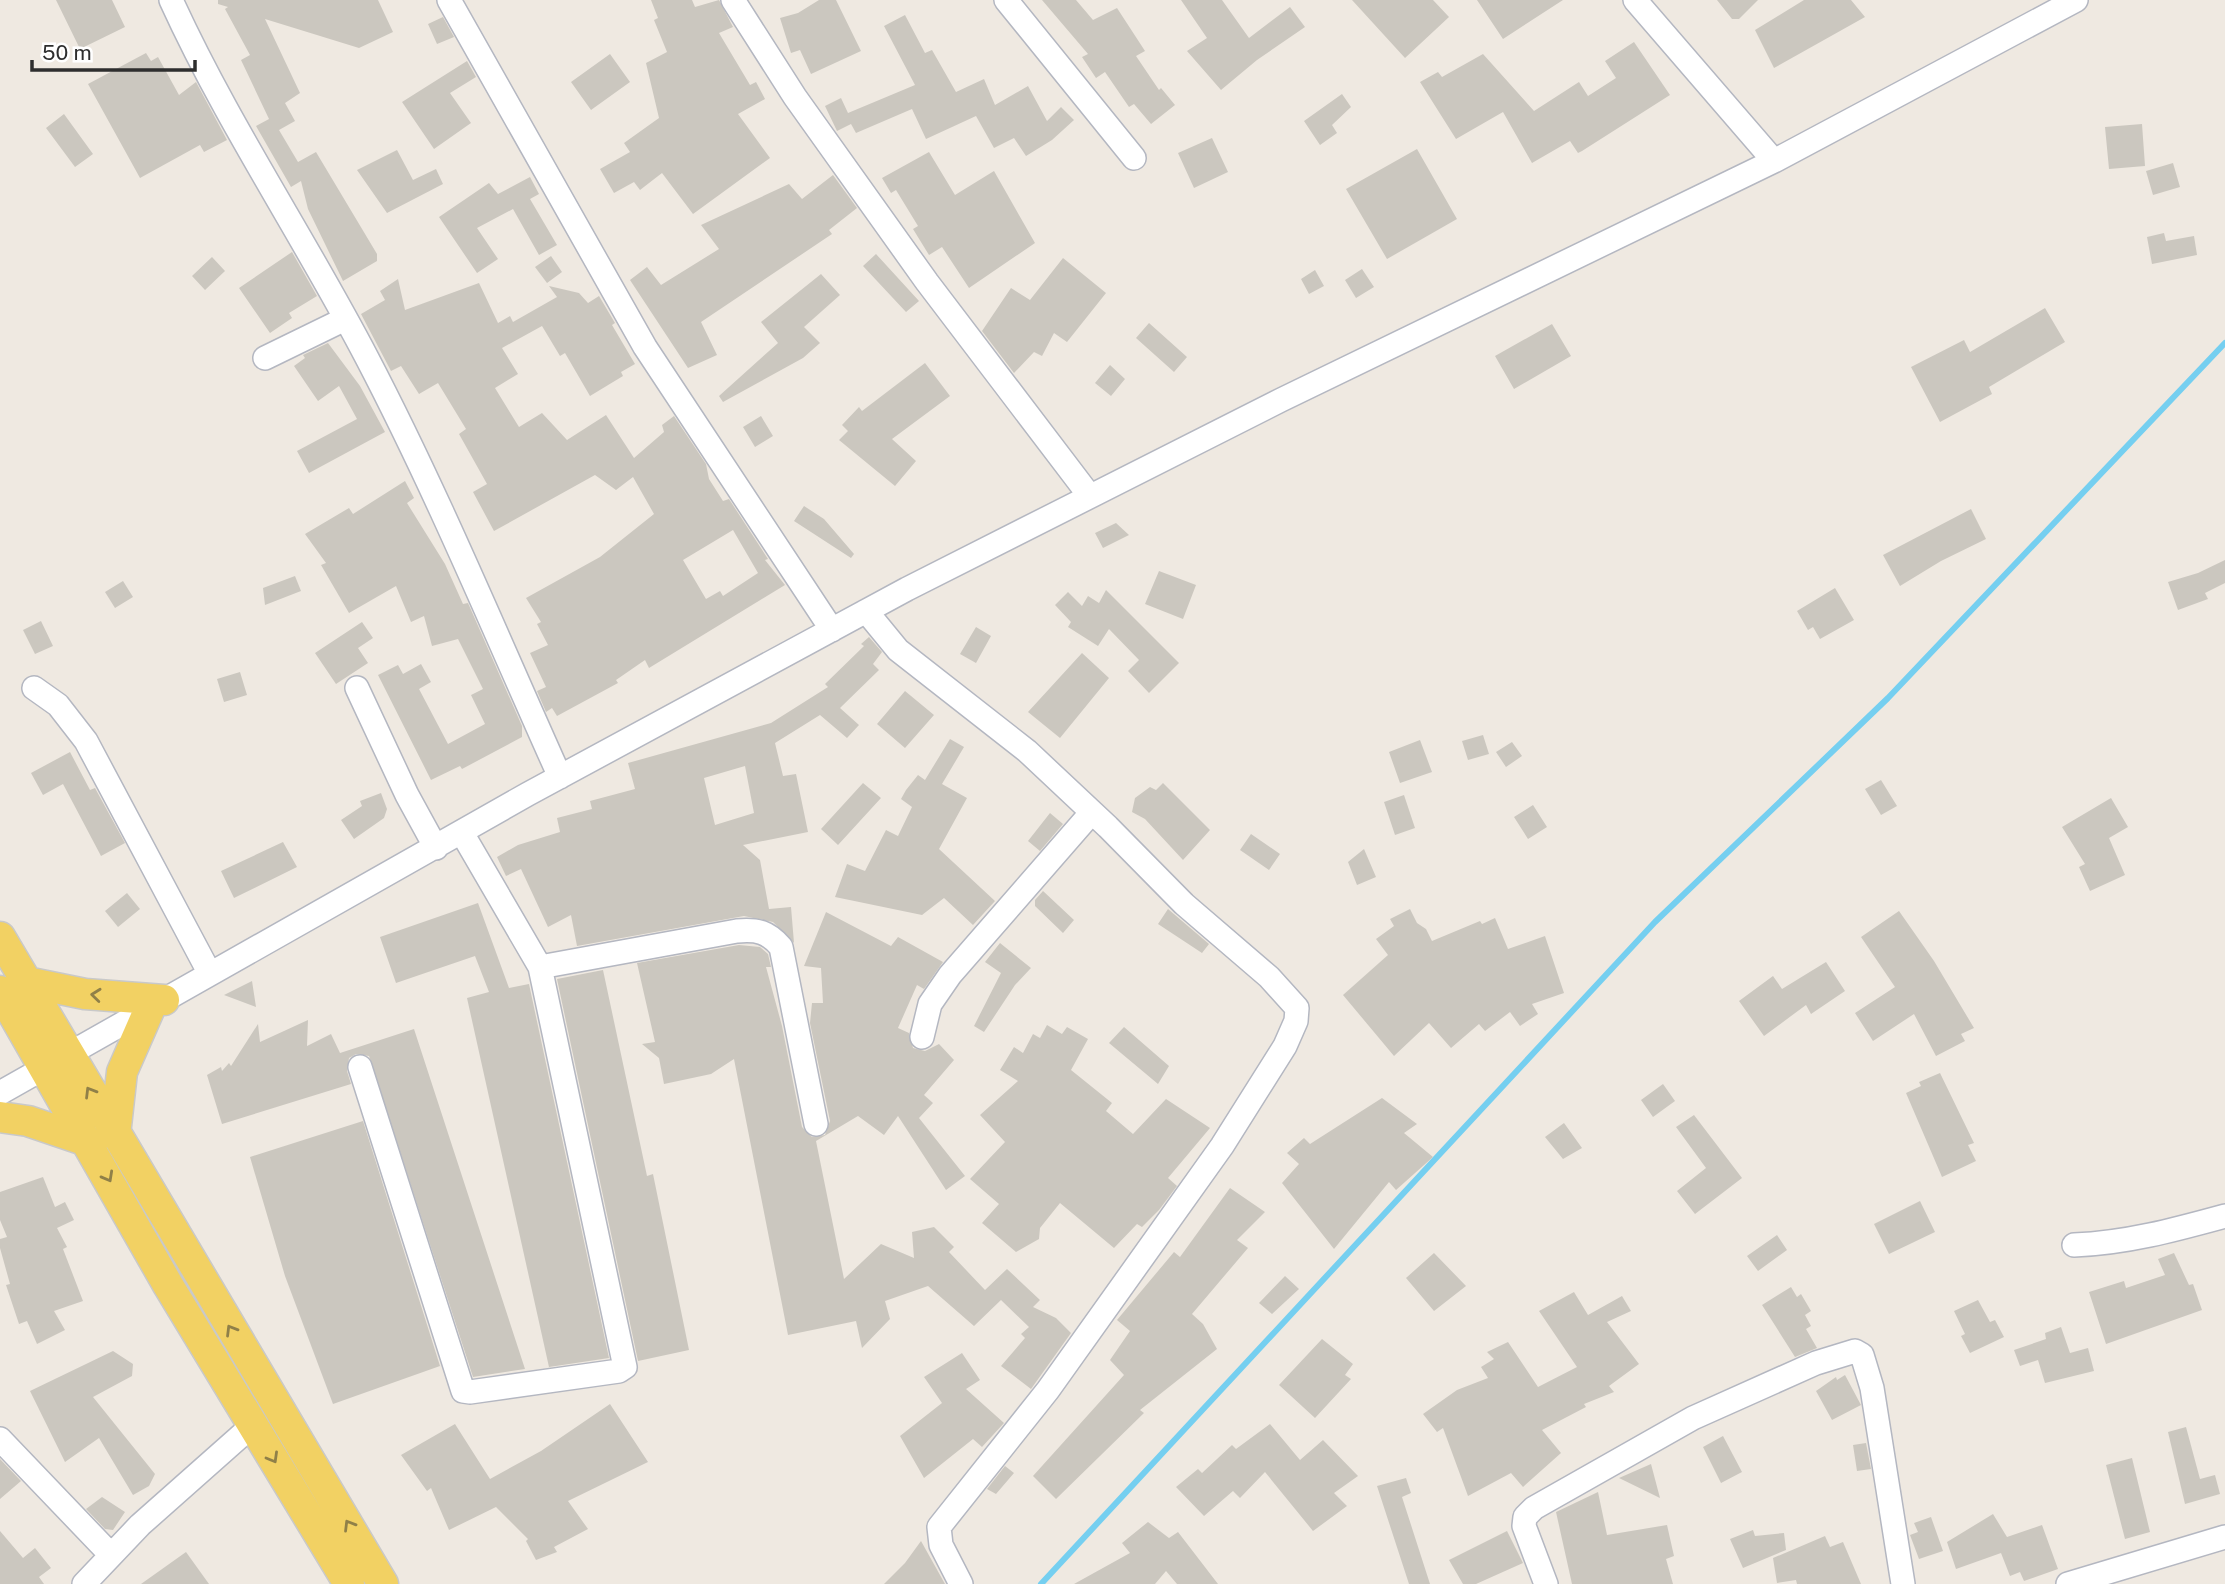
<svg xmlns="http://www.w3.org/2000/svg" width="2225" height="1584" viewBox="0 0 2225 1584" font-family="'Public Sans',sans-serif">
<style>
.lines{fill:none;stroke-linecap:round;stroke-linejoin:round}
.stream{stroke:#75cff0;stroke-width:6}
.building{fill:#cbc7bf;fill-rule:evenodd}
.minor-casing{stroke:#b4b7c1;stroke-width:26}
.major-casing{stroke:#c9c9c9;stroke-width:33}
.minor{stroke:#fff;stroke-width:23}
.major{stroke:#f2d163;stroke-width:30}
.oneway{stroke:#908048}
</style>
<rect width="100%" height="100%" fill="#efe9e1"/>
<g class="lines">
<!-- stream -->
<path class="stream" d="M 1041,1584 L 1655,922 L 1888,698 L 2225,343"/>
</g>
<!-- building -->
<path class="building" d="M 56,0 L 112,0 L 125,27 L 80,49 Z
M 218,0 L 378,0 L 393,32 L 359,48 L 265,19 L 300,93 L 285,103 L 295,121 L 279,130 L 298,162 L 316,152 L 377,254 L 377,261 L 343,281 L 308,209 L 301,181 L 291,187 L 256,126 L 269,119 L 241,60 L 250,55 L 225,9 L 228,7 L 218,4 Z
M 651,0 L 692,0 L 695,7 L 719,0 L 733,27 L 719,33 L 750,85 L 756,82 L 765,99 L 738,114 L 770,158 L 693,214 L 662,173 L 640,190 L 634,182 L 614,193 L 600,169 L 630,152 L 624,143 L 659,118 L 646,63 L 667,52 L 654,20 L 658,18 Z
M 819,0 L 836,0 L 861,51 L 811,74 L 800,50 L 791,53 L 780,18 L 798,13 Z
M 1042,0 L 1076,0 L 1093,20 L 1117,8 L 1145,51 L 1136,56 L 1159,90 L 1161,88 L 1175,105 L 1151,124 L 1134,104 L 1129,107 L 1105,72 L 1096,78 L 1082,57 L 1088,54 Z
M 1181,0 L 1222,0 L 1249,38 L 1290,7 L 1305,27 L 1257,60 L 1221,90 L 1187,51 L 1207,38 Z
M 1352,0 L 1433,0 L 1449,17 L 1405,58 Z
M 1477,0 L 1563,0 L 1503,39 Z
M 1717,0 L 1758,0 L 1739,19 L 1732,19 Z
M 1804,0 L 1851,0 L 1865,17 L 1774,68 L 1755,30 Z
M 905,15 L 925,53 L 932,50 L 956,92 L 984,79 L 995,105 L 1028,86 L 1047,121 L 1061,107 L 1074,120 L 1052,140 L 1026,156 L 1014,138 L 994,148 L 976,116 L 926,139 L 912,109 L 856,133 L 851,124 L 837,131 L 825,106 L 841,98 L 848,113 L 915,85 L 884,26 Z
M 443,17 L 454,37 L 437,44 L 428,24 Z
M 1634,42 L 1670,95 L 1582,151 L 1578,153 L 1570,141 L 1532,163 L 1503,112 L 1456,139 L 1420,82 L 1438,72 L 1442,77 L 1483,54 L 1534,111 L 1579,82 L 1588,96 L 1616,78 L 1605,61 Z
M 146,53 L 151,61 L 158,57 L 179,95 L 196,82 L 227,140 L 204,152 L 200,145 L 140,178 L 88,84 Z
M 610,54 L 630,82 L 591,110 L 571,82 Z
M 467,61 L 476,77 L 450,93 L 471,123 L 434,149 L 402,102 Z
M 1342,94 L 1351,107 L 1332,125 L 1337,133 L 1320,145 L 1304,121 Z
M 64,114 L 93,154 L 75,167 L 46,128 Z
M 2142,124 L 2145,166 L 2109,169 L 2105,127 Z
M 1212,138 L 1228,172 L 1194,188 L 1178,153 Z
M 1417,149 L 1457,219 L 1387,259 L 1346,189 Z
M 397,150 L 413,180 L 436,169 L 443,184 L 387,213 L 357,170 Z
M 929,152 L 955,195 L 994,171 L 1035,243 L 969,288 L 942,247 L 929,255 L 913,229 L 918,226 L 896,190 L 891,193 L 882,178 Z
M 2173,163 L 2180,187 L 2153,195 L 2146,171 Z
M 833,175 L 857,208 L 829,230 L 832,234 L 701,322 L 717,355 L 688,368 L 630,280 L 647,267 L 661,285 L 719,249 L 701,225 L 789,184 L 802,199 Z
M 530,177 L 539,194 L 530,199 L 557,245 L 539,255 L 513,209 L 477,228 L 498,259 L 477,273 L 439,217 L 489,183 L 498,194 Z
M 2164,233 L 2166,241 L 2194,236 L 2197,255 L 2152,264 L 2147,237 Z
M 292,252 L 317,296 L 289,313 L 292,318 L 270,333 L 239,288 Z
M 876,254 L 919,301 L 906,312 L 863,266 Z
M 551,256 L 562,272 L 547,283 L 535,267 Z
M 212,257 L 225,271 L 205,290 L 192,276 Z
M 1063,258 L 1106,293 L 1067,342 L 1054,333 L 1042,356 L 1034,352 L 1014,373 L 982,331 L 1011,288 L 1030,300 Z
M 1362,269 L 1374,287 L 1356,298 L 1345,280 Z
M 1315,270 L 1324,286 L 1309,294 L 1301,279 Z
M 821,274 L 840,295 L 804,327 L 820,343 L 803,358 L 723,402 L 719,396 L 778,343 L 761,322 Z
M 398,279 L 405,310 L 479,283 L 498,323 L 510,316 L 513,322 L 557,297 L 549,286 L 579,293 L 588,303 L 599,296 L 615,323 L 612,325 L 635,364 L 621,372 L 623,376 L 590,396 L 565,353 L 560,356 L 542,326 L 502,348 L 518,374 L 495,388 L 519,427 L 542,413 L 567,440 L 606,415 L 634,458 L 664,432 L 662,425 L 674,416 L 706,464 L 709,479 L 723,501 L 729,499 L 768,559 L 765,560 L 785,585 L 649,668 L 645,660 L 616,680 L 618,683 L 557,716 L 552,708 L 546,712 L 537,691 L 546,687 L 530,653 L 548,645 L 537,624 L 541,622 L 526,598 L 600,557 L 654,514 L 633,477 L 616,490 L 595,475 L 494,531 L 473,492 L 487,484 L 459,434 L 466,429 L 438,383 L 419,394 L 401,366 L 391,371 L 361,314 L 385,300 L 380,291 ZM 733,530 L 758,573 L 723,596 L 720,591 L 706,599 L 683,560 Z
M 2045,308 L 2065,342 L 1989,387 L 1992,394 L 1940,422 L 1911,367 L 1964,340 L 1970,352 Z
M 1149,323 L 1187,357 L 1174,372 L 1136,338 Z
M 1552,324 L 1571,356 L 1514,389 L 1495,356 Z
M 328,343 L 360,386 L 385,432 L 309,473 L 297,451 L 357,419 L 339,386 L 318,401 L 294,366 L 305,358 L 303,355 Z
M 925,363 L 950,396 L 892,439 L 916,461 L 895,486 L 839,440 L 848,431 L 842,425 L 859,407 L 862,411 Z
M 1110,365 L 1125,379 L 1111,396 L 1095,383 Z
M 761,416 L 773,436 L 755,447 L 743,427 Z
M 405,481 L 414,498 L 407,503 L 445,564 L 463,604 L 468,603 L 522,726 L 522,737 L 462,769 L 460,766 L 431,780 L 378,675 L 398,665 L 403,674 L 421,664 L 431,682 L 419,689 L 448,744 L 485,724 L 471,695 L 483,689 L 458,639 L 432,646 L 424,616 L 411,622 L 396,586 L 349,613 L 321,565 L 326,563 L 305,534 L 349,508 L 353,514 Z
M 804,506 L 824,519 L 854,554 L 851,558 L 794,521 Z
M 1971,509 L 1986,539 L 1941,561 L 1900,586 L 1883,555 Z
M 1116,523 L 1129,535 L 1103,548 L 1095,533 Z
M 2225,560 L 2225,583 L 2205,593 L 2208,599 L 2178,610 L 2168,582 L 2198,573 Z
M 1159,571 L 1196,585 L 1183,619 L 1145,604 Z
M 295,576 L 301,591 L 265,605 L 263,588 Z
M 123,581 L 133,597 L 115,608 L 105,592 Z
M 1835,588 L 1854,620 L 1820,639 L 1813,627 L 1808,630 L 1797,611 Z
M 1106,590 L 1179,663 L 1149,693 L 1128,671 L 1139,660 L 1109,629 L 1098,646 L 1068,627 L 1071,622 L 1055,605 L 1068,592 L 1082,606 L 1088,596 L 1099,603 Z
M 41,621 L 53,646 L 35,654 L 23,630 Z
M 362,622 L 373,638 L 358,648 L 368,663 L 336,684 L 315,653 Z
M 976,627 L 991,636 L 976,663 L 960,654 Z
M 869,637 L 882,652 L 873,664 L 879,670 L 840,708 L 859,725 L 847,738 L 820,715 L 775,743 L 783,776 L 796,774 L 808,832 L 743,845 L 760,860 L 769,909 L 791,907 L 794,943 L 773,922 L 744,916 L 577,946 L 571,915 L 548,927 L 521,869 L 506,876 L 497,857 L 518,845 L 560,832 L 557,818 L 592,809 L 590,801 L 635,789 L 628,763 L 771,723 L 828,687 L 825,684 L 864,646 L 861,644 ZM 745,766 L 754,813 L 715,825 L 704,778 Z
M 1082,653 L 1109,678 L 1060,738 L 1028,712 Z
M 240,672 L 247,695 L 224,702 L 217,679 Z
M 905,691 L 934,715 L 905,748 L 877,724 Z
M 1483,735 L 1489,754 L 1468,760 L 1462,741 Z
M 950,739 L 964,747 L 942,784 L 967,798 L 939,849 L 995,901 L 973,925 L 944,898 L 922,915 L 835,897 L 847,864 L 865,871 L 886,830 L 898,836 L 912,807 L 901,799 L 906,790 L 918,775 L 925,780 Z
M 1420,740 L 1432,772 L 1400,783 L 1389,752 Z
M 1512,742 L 1522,756 L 1506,767 L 1496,752 Z
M 70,752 L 90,790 L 95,788 L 125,843 L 101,856 L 63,784 L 43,795 L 31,773 Z
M 1881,780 L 1897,806 L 1881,815 L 1865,789 Z
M 863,783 L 881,798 L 838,845 L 821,829 Z
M 1163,783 L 1210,830 L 1183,860 L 1145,819 L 1132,812 L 1135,798 L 1150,787 L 1156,790 Z
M 381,793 L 387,809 L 384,818 L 354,839 L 341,820 L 362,806 L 360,801 Z
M 1404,795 L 1415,828 L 1395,835 L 1384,802 Z
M 2111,798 L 2128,827 L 2109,838 L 2125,875 L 2090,891 L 2079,867 L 2085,864 L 2062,827 Z
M 1533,805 L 1547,827 L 1528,839 L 1514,817 Z
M 1050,813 L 1063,824 L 1040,851 L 1028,841 Z
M 1251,834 L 1280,854 L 1269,870 L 1240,850 Z
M 283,842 L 297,867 L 234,898 L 221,871 Z
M 1364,849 L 1376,877 L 1357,885 L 1348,862 Z
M 1043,891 L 1074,920 L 1063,933 L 1035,906 L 1035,900 Z
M 127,893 L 140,909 L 118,927 L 105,911 Z
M 478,903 L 509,988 L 529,984 L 609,1358 L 549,1367 L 467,998 L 489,992 L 475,956 L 396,983 L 380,937 Z
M 1168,909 L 1209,944 L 1202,953 L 1158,924 Z
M 1410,909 L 1417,923 L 1426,929 L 1432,941 L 1480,921 L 1482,924 L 1495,918 L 1508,949 L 1545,936 L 1564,993 L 1532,1004 L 1538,1014 L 1520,1026 L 1510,1012 L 1485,1031 L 1479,1024 L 1451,1048 L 1429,1023 L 1394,1056 L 1343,995 L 1388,955 L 1376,939 L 1394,926 L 1390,919 Z
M 1899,911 L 1934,961 L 1974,1028 L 1961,1034 L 1965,1041 L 1936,1056 L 1914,1014 L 1873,1041 L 1855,1013 L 1895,987 L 1861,937 Z
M 826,912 L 891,946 L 898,937 L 943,962 L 924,989 L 917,985 L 898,1028 L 909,1033 L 913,1048 L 925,1051 L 939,1044 L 954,1060 L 924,1095 L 933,1103 L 919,1118 L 965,1176 L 946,1190 L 898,1116 L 884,1135 L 858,1116 L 816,1141 L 844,1279 L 881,1244 L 914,1258 L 912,1232 L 934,1227 L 954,1247 L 949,1252 L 985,1290 L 1007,1269 L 1040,1300 L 1033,1307 L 1056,1318 L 1071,1333 L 1031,1389 L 1001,1366 L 1025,1338 L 1021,1334 L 1029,1327 L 1001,1300 L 974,1326 L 928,1286 L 885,1301 L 890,1319 L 862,1348 L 856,1321 L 788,1335 L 734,1059 L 711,1074 L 664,1084 L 659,1058 L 642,1044 L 655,1042 L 637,963 L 739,945 L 760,947 L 768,954 L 771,967 L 766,967 L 782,1026 L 802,1127 L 812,1137 L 825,1135 L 830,1121 L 810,1023 L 812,1003 L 823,1003 L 821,968 L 804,966 Z
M 1000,943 L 1031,968 L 1015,985 L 984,1032 L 974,1026 L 1001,973 L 985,962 Z
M 1826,962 L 1845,991 L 1811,1014 L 1806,1005 L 1764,1036 L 1739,1001 L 1773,976 L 1782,989 Z
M 603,970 L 647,1176 L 653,1174 L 689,1350 L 638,1361 L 557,979 Z
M 252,981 L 256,1007 L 224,995 Z
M 308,1020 L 307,1046 L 331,1034 L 340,1053 L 414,1029 L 525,1369 L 473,1377 L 369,1056 L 356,1054 L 349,1058 L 347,1071 L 351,1084 L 222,1124 L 207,1075 L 221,1067 L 222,1071 L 229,1063 L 231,1066 L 258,1024 L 260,1042 Z
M 1047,1025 L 1062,1034 L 1067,1027 L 1088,1039 L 1071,1070 L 1112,1103 L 1106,1111 L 1133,1134 L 1166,1099 L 1210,1128 L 1168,1178 L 1177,1186 L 1159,1210 L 1142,1227 L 1137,1224 L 1114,1248 L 1060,1203 L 1040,1228 L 1039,1239 L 1016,1252 L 982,1223 L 999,1204 L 970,1179 L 1005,1142 L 980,1115 L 1018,1081 L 1000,1070 L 1014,1047 L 1023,1053 L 1033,1034 L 1040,1038 Z
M 1124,1027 L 1169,1066 L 1158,1084 L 1109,1043 Z
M 1940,1073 L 1974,1143 L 1968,1145 L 1976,1161 L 1942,1177 L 1906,1093 L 1921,1086 L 1919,1082 Z
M 1663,1084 L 1675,1101 L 1653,1117 L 1641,1100 Z
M 1382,1098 L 1417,1124 L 1404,1133 L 1433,1157 L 1396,1190 L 1389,1182 L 1334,1249 L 1282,1183 L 1299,1164 L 1287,1153 L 1304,1138 L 1310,1144 Z
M 1694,1115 L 1742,1178 L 1695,1214 L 1677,1191 L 1706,1168 L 1676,1127 Z
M 363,1121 L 440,1366 L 333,1404 L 285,1276 L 250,1157 Z
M 1564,1123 L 1582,1148 L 1563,1159 L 1545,1137 Z
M 43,1177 L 55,1207 L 65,1202 L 74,1220 L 57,1228 L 67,1247 L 63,1249 L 83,1301 L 54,1311 L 65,1330 L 37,1344 L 27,1321 L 19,1324 L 6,1285 L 10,1284 L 0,1248 L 0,1239 L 7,1237 L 0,1220 L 0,1192 Z
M 1230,1188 L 1265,1212 L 1237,1240 L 1248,1248 L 1192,1314 L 1203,1324 L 1217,1349 L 1140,1410 L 1144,1413 L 1056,1499 L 1033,1476 L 1124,1375 L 1110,1360 L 1130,1331 L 1117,1320 L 1174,1252 L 1180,1257 Z
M 1920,1201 L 1935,1232 L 1889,1254 L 1874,1224 Z
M 1777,1235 L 1787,1250 L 1758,1271 L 1747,1256 Z
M 1434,1253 L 1466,1286 L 1434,1311 L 1406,1278 Z
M 2174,1253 L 2189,1285 L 2193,1284 L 2202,1310 L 2106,1344 L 2089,1292 L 2124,1281 L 2126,1288 L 2165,1275 L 2158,1259 Z
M 1285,1276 L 1299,1289 L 1272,1314 L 1259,1303 Z
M 1791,1287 L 1797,1297 L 1801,1294 L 1811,1311 L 1805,1315 L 1811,1326 L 1806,1329 L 1817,1348 L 1795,1357 L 1762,1305 Z
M 1574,1292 L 1588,1315 L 1622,1296 L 1631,1311 L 1607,1322 L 1639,1364 L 1609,1386 L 1614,1392 L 1584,1404 L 1586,1407 L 1542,1430 L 1561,1453 L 1523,1487 L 1511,1473 L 1468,1496 L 1443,1428 L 1437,1432 L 1423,1414 L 1457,1390 L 1488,1378 L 1481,1367 L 1494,1359 L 1487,1352 L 1508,1342 L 1538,1387 L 1577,1367 L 1539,1311 Z
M 1978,1300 L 1990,1322 L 1995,1320 L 2004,1337 L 1970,1353 L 1961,1336 L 1965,1334 L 1954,1311 Z
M 2061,1327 L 2070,1353 L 2088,1348 L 2094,1371 L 2045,1383 L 2038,1360 L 2020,1366 L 2014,1350 L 2046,1339 L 2045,1333 Z
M 1322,1339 L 1353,1364 L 1345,1375 L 1351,1379 L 1315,1418 L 1279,1385 Z
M 113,1351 L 133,1364 L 132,1376 L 93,1397 L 155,1474 L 149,1486 L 133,1495 L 99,1438 L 65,1462 L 30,1391 Z
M 962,1353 L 980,1380 L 966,1389 L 1004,1423 L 982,1447 L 973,1439 L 924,1478 L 900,1436 L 942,1403 L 924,1377 Z
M 1845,1375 L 1861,1405 L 1832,1420 L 1816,1391 L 1836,1377 L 1837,1380 Z
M 610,1404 L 648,1462 L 568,1501 L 588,1529 L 554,1547 L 557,1552 L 536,1560 L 526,1541 L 528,1539 L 496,1507 L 449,1530 L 431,1488 L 427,1491 L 401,1455 L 455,1424 L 490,1479 L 541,1451 Z
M 1270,1424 L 1300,1460 L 1323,1440 L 1358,1476 L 1334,1493 L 1347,1506 L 1313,1531 L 1265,1472 L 1240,1498 L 1233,1491 L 1204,1516 L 1176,1487 L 1198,1469 L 1202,1473 L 1232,1445 L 1236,1449 Z
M 2186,1427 L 2200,1479 L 2215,1475 L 2220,1494 L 2185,1504 L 2168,1432 Z
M 1723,1436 L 1742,1472 L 1721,1483 L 1703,1447 Z
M 1866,1443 L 1871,1469 L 1857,1471 L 1853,1445 Z
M 2132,1458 L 2150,1532 L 2125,1539 L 2106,1465 Z
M 0,1459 L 21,1481 L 0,1499 Z
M 1651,1464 L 1660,1498 L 1619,1478 Z
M 1005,1466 L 1014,1473 L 996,1494 L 987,1489 Z
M 1406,1478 L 1411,1493 L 1402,1497 L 1430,1584 L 1409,1584 L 1377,1486 Z
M 1598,1492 L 1607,1535 L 1667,1525 L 1674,1556 L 1666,1559 L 1673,1584 L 1572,1584 L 1556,1512 Z
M 102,1497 L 125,1512 L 113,1530 L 105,1529 L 86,1509 Z
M 1993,1514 L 2007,1537 L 2042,1525 L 2058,1569 L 2024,1581 L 2020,1572 L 2010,1576 L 2001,1553 L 1956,1569 L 1947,1542 Z
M 1931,1517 L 1943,1551 L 1919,1559 L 1910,1535 L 1918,1532 L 1914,1523 Z
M 1148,1522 L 1169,1538 L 1178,1532 L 1218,1584 L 1177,1584 L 1166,1571 L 1155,1584 L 1074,1584 L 1130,1553 L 1122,1543 Z
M 1753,1530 L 1755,1536 L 1784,1533 L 1786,1550 L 1743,1568 L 1730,1539 Z
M 0,1531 L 23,1558 L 35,1548 L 51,1568 L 39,1577 L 44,1584 L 0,1584 Z
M 1507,1531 L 1523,1563 L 1476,1584 L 1463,1584 L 1449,1560 Z
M 1825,1536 L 1830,1547 L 1843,1542 L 1861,1584 L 1797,1584 L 1796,1580 L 1777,1583 L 1773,1558 Z
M 921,1541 L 945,1584 L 884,1584 L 905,1563 Z
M 186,1552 L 209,1584 L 141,1584 Z"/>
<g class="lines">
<!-- minor casing -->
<g class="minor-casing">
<path id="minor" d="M 171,0 C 228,125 304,237 367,358 C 438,494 497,637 560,777
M 449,0 L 645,347 L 832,630
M 733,0 L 795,97 L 927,282 L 1089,495
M 1006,0 L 1134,158
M 1635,0 L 1774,161
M 265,358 L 345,319
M 866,611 L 898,650 L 1027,751 L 1108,827 L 1184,904 L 1269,977 L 1297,1008 L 1296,1021 L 1285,1046 L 1222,1146 L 1048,1390 L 939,1527 L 941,1545 L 961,1584
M 34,688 L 58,705 L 86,741 L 210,974
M 357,688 L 407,795 L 436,848
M 540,967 L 737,931 C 758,929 768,932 781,947 L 816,1124
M 922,1037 L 930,1004 L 950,975 L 1092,812
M 360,1067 L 463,1391 L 470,1392 L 619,1371 L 625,1367 L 540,967 L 462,833
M 0,1093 L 528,794 L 907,589 L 1281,400 L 1774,161 L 2076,0
M 2074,1245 C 2126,1243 2174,1230 2225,1216
M 0,1439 L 111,1555
M 84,1584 L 140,1525 L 254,1424
M 1546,1584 L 1524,1526 L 1525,1517 L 1534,1508 L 1693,1418 L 1816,1363 L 1855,1351 L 1862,1355 L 1872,1388 L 1903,1584
M 2068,1584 L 2225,1537"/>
</g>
<!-- major casing -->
<g class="major-casing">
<path id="major" d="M 0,937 L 383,1584
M 26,982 L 85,994 L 164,1000
M 0,991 L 168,1285 L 349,1584
M 0,1117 L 28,1121 L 87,1141
M 115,1135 L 122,1072 L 150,1008"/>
</g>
<!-- minor -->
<use href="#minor" class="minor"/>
<!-- major -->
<use href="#major" class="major"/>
</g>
<!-- one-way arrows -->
<defs><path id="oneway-chevron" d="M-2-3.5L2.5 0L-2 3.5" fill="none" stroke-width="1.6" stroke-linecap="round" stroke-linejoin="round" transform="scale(1.75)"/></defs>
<g class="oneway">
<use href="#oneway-chevron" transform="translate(96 995) rotate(-174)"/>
<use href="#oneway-chevron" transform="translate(90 1092) rotate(-121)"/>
<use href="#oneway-chevron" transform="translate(108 1177) rotate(61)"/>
<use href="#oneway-chevron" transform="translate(231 1330) rotate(-121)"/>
<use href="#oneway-chevron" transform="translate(273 1458) rotate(60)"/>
<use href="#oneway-chevron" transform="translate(349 1525) rotate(-121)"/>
</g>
<!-- scale -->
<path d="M32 60v10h163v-10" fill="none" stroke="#2e2e2e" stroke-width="3.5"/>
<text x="42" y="60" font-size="21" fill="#2e2e2e" stroke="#ffffff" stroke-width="5" paint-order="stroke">50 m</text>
</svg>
